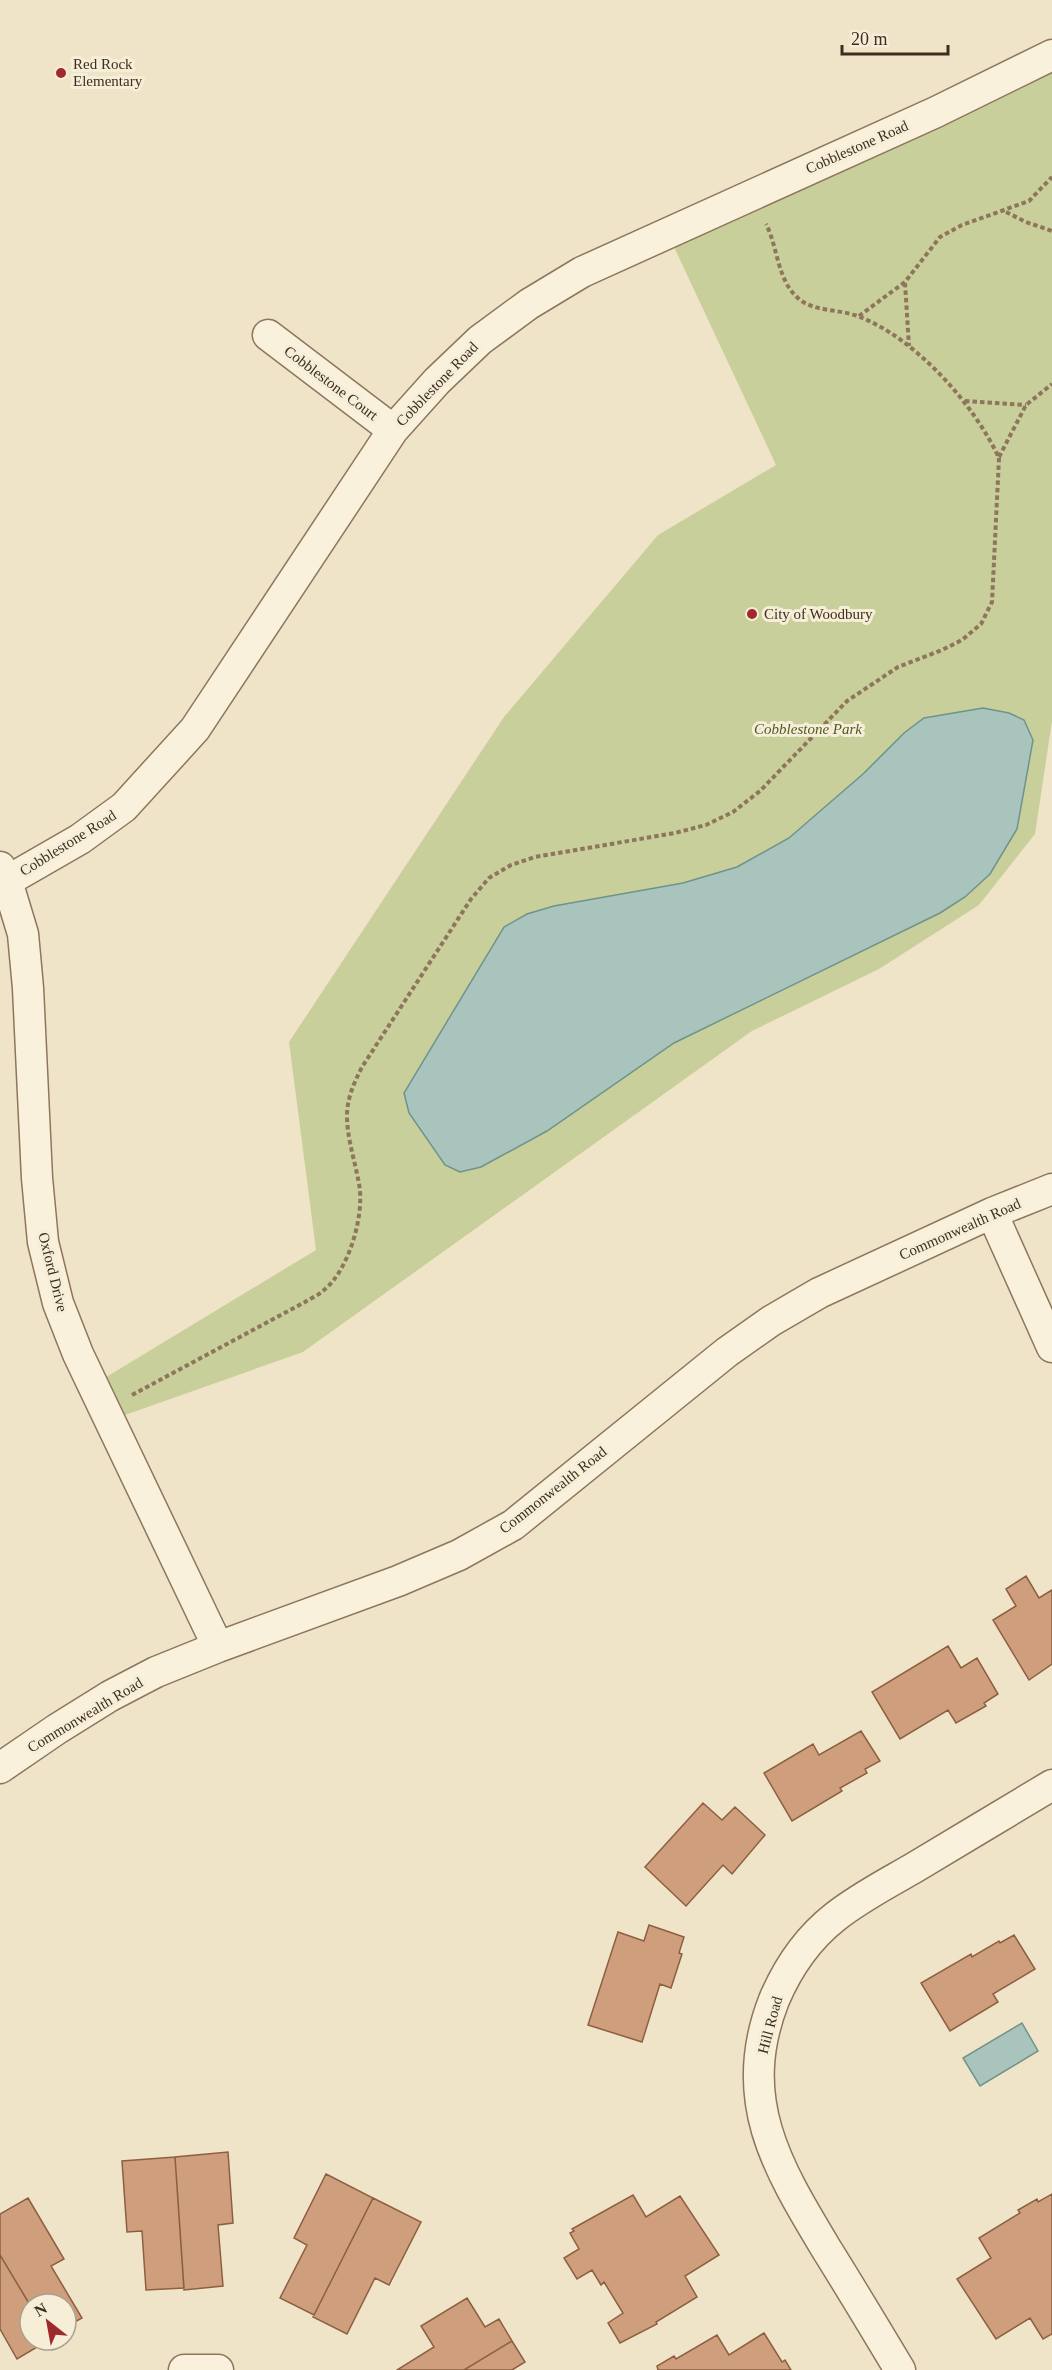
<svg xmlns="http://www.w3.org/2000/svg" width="1052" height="2370" viewBox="0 0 1052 2370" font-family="Georgia,serif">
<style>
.green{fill:#c9cf9b}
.water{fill:#a9c4bc;stroke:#6f938a;stroke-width:1.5}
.building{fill:#cf9f7d;stroke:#8d5f41;stroke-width:1.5}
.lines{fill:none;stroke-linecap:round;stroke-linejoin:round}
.street-casing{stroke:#8d765c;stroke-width:33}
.path{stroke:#8d765c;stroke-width:4;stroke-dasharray:4.5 3;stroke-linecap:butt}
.street{stroke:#faf1dc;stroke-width:30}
.poi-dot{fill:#9e2a2b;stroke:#f7eed8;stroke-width:2}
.labels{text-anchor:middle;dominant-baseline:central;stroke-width:6;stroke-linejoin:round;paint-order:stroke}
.poi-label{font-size:15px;fill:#3d2e20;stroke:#f7eed8;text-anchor:start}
.street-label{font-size:15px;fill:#3d2e20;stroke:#f7eed8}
.park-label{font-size:15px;font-style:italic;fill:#4d5a26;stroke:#f7eed8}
</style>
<rect width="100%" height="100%" fill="#f0e4c8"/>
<!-- green -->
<path class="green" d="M 1052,55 L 1052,721 L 1035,834 L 979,905 L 879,969 L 752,1031 L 303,1352 L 111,1420 L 93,1385 L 316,1250 L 289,1042 L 504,717 L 658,535 L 776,465 L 667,232 Z"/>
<!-- water -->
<path class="water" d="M 983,708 L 1009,713 L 1024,720 L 1033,740 L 1017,829 L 990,874 L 965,897 L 940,913 L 674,1043 L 547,1131 L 481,1167 L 460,1172 L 445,1165 L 409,1113 L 404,1093 L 504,927 L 527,914 L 554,906 L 683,883 L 737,867 L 789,838 L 863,774 L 904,733 L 924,718 Z
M 1022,2023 L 1038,2051 L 980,2086 L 963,2058 Z"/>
<!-- building -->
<path class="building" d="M 1026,1576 L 1039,1598 L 1052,1590 L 1052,1664 L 1029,1680 L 993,1620 L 1016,1606 L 1006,1589 Z
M 948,1646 L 961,1668 L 977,1658 L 998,1694 L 984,1703 L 986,1706 L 956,1723 L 948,1710 L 900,1739 L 872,1692 Z
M 861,1731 L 880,1761 L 865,1769 L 867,1773 L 840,1788 L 842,1791 L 792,1821 L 764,1773 L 813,1744 L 819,1755 Z
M 703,1803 L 722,1820 L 735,1807 L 765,1835 L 732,1874 L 723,1865 L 686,1906 L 645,1867 Z
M 649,1925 L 684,1937 L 679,1953 L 682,1954 L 671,1988 L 660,1984 L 642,2042 L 588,2025 L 618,1932 L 644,1941 Z
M 1014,1935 L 1035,1969 L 993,1994 L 998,2002 L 950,2031 L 921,1983 L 971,1954 L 972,1957 L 999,1941 L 1000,1943 Z
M 228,2152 L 233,2223 L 218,2225 L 223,2286 L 184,2290 L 175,2157 Z
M 175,2157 L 184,2288 L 146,2290 L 142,2231 L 127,2232 L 122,2161 Z
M 326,2174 L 373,2198 L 314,2315 L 280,2298 L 307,2245 L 294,2238 Z
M 1052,2194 L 1052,2334 L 1043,2339 L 1030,2318 L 996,2339 L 957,2279 L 991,2258 L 979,2238 L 1020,2213 L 1018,2210 L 1037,2199 L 1038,2202 Z
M 633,2195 L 646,2217 L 680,2196 L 719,2255 L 685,2276 L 697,2297 L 656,2322 L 657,2324 L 620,2343 L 608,2323 L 623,2313 L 604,2282 L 601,2285 L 592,2270 L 577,2279 L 564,2258 L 579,2249 L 570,2233 L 574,2231 L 572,2229 Z
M 28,2198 L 64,2259 L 51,2266 L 82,2318 L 66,2327 L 66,2304 L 30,2305 L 0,2255 L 0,2214 Z
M 373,2198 L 421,2222 L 389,2285 L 375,2278 L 347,2334 L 313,2317 Z
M 0,2255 L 30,2305 L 30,2340 L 49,2340 L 17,2359 L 0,2329 Z
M 467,2298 L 485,2327 L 499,2319 L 512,2341 L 464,2370 L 397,2370 L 434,2347 L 421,2326 Z
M 764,2333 L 782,2362 L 785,2360 L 791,2370 L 658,2370 L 657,2366 L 674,2356 L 676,2359 L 717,2335 L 729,2355 Z
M 512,2341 L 525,2362 L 512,2370 L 464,2370 Z"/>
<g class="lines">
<!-- street casing -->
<g class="street-casing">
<path id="street" d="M 268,335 L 393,430
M 0,867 L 7,881 L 23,934 L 28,988 L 37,1178 L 43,1242 L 58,1303 L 78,1354 L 218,1647
M 7,881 L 80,839 L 124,807 L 195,729 L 393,430 L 437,381 L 480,340 L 529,304 L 582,272 L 936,112 L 1052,55
M 992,1213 L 1052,1347
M 0,1768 L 57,1729 L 110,1696 L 156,1672 L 218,1647 L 398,1581 L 459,1555 L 513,1525 L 727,1352 L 771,1321 L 819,1293 L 992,1213 L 1052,1189
M 184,2370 L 218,2370
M 900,2370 C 876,2330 852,2290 827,2250 C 777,2167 735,2099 774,2000 C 788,1967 807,1939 835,1917 C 859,1898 886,1884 912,1869 C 959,1841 1005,1813 1052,1785"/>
</g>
<!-- path -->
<path class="path" d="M 1006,212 L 1026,222 L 1052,231
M 905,283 L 909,346
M 859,316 L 905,282 L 940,237 L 962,225 L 1029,201 L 1052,177
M 965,401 L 1026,405
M 999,457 L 1026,405 L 1052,384
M 132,1395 L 305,1302 C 311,1298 319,1295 324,1290 C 349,1270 365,1214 359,1184 C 355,1161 347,1138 347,1116 C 347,1098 354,1083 362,1067 L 471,899 L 489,878 L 511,865 L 535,857 L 675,833 L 706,825 L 733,812 L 760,791 L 847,701 L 898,667 L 942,650 L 962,640 L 981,624 L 992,602 L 999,458 C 974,404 916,339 860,317 C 842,309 814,312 799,299 C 777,281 778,247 766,224"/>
<!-- street -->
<use href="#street" class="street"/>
</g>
<!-- markers -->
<g class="poi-dot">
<circle cx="61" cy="73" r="6"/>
<circle cx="752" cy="614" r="6"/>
</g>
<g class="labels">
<!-- poi labels -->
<g class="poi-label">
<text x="73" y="64">Red Rock<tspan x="73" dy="17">Elementary</tspan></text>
<text x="764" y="614">City of Woodbury</text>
</g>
<!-- street labels -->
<g class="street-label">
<text transform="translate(857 147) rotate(-24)">Cobblestone Road</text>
<text transform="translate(331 383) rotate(37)">Cobblestone Court</text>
<text transform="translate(437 384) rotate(-46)">Cobblestone Road</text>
<text transform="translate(68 843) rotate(-32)">Cobblestone Road</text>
<text transform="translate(960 1229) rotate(-24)">Commonwealth Road</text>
<text transform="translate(53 1272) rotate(76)">Oxford Drive</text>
<text transform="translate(553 1490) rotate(-38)">Commonwealth Road</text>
<text transform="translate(85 1715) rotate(-31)">Commonwealth Road</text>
<text transform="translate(770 2025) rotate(-75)">Hill Road</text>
</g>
<!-- park labels -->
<g class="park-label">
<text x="808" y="729">Cobblestone Park</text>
</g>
</g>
<!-- north arrow -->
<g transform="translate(48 2322) rotate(329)"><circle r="28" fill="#f7eed8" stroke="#ada18e" stroke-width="1.5"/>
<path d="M0-4.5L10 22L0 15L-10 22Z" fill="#9e2a2b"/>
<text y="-9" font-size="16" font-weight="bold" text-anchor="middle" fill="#3d2e20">N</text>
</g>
<!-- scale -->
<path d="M842 45v9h106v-9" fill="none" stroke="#3d2e20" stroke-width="3"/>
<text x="851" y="45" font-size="18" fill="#3d2e20" stroke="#f7eed8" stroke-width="4.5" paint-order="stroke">20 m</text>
</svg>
